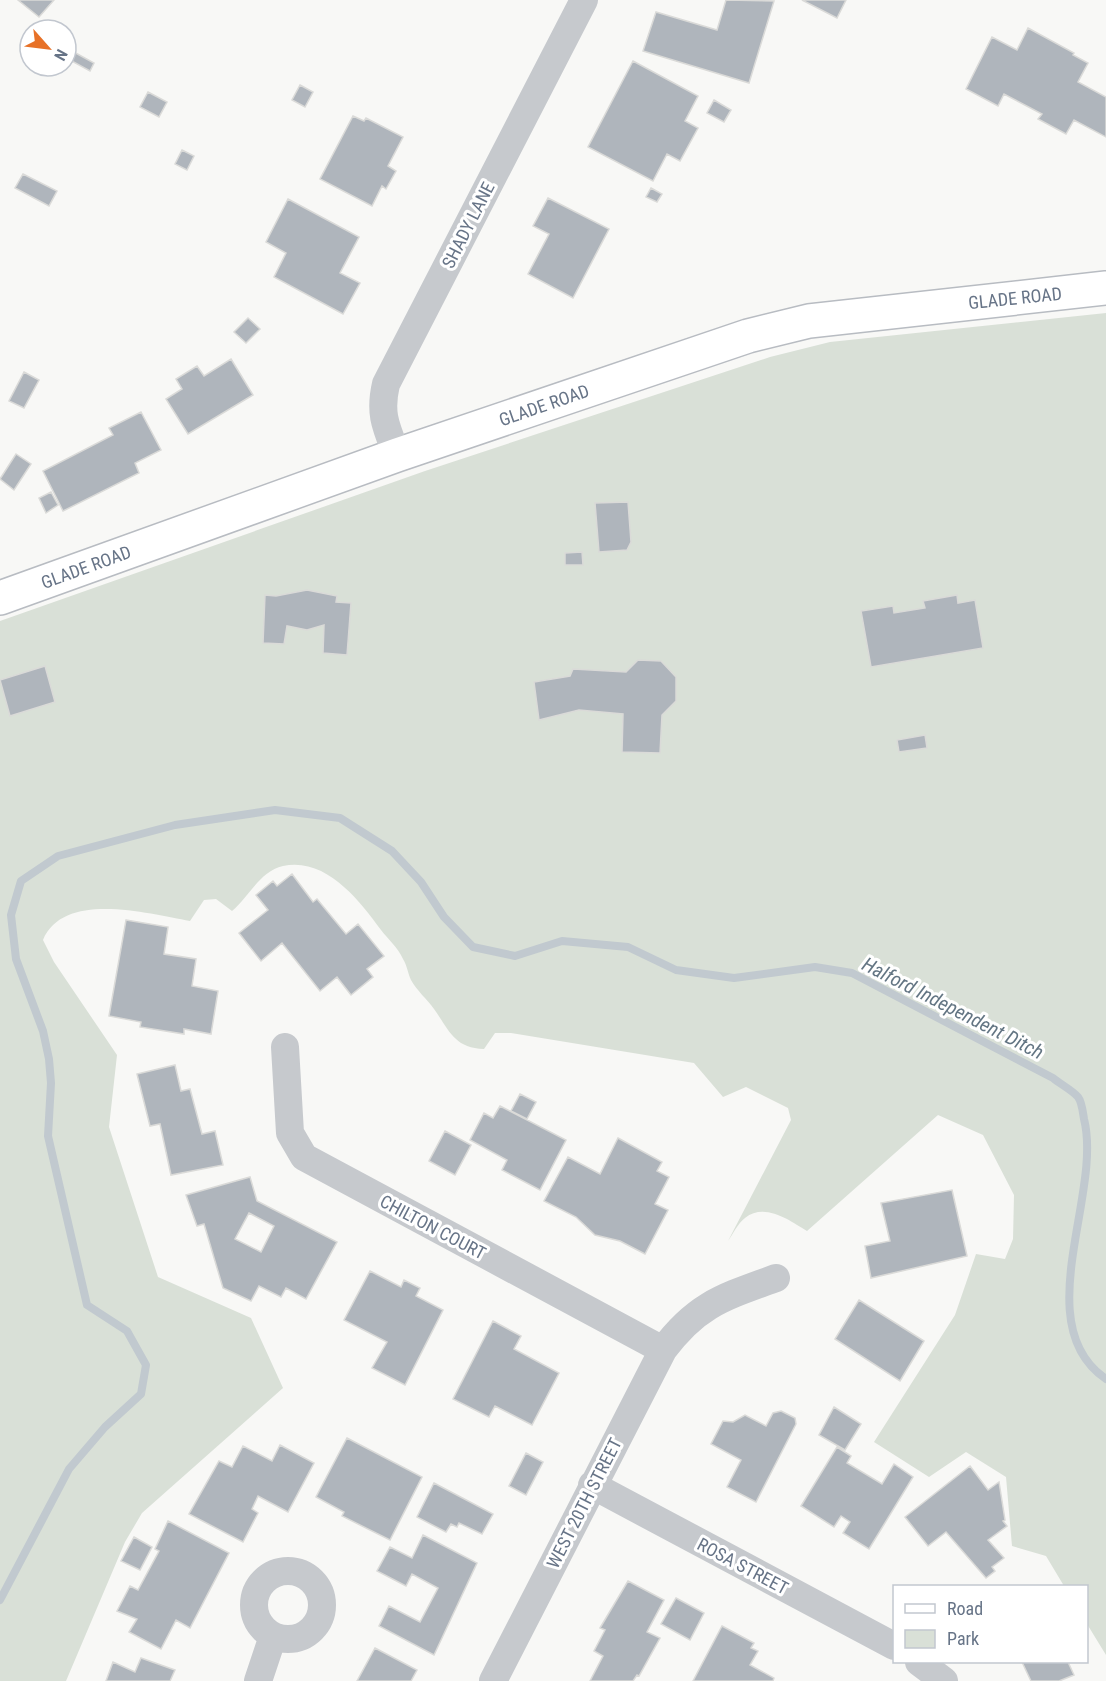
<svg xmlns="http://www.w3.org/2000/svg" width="1106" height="1681" viewBox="0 0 1106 1681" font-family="'Roboto Condensed',sans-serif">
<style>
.green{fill:#d9e0d7}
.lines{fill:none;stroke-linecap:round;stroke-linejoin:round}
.stream{stroke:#c1c9cf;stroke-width:8}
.building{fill:#afb5bc;stroke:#dadad8;stroke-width:1.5;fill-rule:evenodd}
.secondary-casing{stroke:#b8bcc2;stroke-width:36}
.street{stroke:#c6c9cd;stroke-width:28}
.secondary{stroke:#fff;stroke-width:33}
.labels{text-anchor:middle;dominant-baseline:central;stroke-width:6;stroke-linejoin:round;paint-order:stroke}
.street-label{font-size:18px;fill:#677487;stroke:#fff}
.water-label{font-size:20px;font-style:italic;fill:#637583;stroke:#fff}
</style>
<rect width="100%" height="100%" fill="#f8f8f6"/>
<!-- green -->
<path class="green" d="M 1106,313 L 1106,1655 L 1087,1624 L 1086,1586 L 1064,1586 L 1046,1556 L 1012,1546 L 1006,1477 L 966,1452 L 929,1477 L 874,1442 L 955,1315 L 976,1254 L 1005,1259 L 1013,1239 L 1014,1195 L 983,1135 L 938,1115 L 807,1231 C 790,1221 765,1202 745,1218 C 738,1223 733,1234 728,1241 L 791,1120 L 788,1108 L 746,1087 L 723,1097 L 694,1063 L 511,1033 L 495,1033 L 484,1049 C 454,1048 449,1030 434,1009 C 427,999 417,991 411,980 C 408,974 407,965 403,959 C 398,948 388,939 381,930 C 359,900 326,857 283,866 C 260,871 249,897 232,911 L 216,899 L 204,900 L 190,921 C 149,914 64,890 43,940 L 54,962 L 117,1055 L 109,1127 L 158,1277 L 251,1318 L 283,1388 L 142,1513 L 125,1542 L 66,1681 L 0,1681 L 0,621 L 425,471 L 770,357 L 830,342 Z"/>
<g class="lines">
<!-- stream -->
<path class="stream" d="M 0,1600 L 69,1469 L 105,1427 L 141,1394 L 146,1365 L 127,1331 L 87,1305 L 48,1136 L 51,1083 L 49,1059 L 43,1031 L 16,959 L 11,915 L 21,881 L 58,856 L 175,825 L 275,810 L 340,818 L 392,851 L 421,882 L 444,917 L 473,947 L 515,956 L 562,941 L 628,947 L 676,970 L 734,978 L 815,967 L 852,973 L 1053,1078 C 1060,1084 1072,1090 1078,1097 C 1082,1102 1083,1113 1084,1119 C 1103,1194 1027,1325 1106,1379"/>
</g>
<!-- building -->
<path class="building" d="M 18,0 L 54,0 L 39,17 Z
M 726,0 L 774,1 L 749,83 L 643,51 L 656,12 L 717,30 Z
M 802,0 L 846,0 L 837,18 Z
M 1028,28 L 1074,53 L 1073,55 L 1088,63 L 1078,82 L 1106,97 L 1106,137 L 1074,120 L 1066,134 L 1038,119 L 1042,114 L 1004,94 L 998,106 L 966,89 L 992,37 L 1017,50 Z
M 72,51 L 94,63 L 90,71 L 68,59 Z
M 633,61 L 698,96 L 685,121 L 698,128 L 680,161 L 667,154 L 653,181 L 588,147 Z
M 300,85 L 313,92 L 305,107 L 292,100 Z
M 148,92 L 167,102 L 159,117 L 140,107 Z
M 714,100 L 731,110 L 724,122 L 707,113 Z
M 353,116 L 364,121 L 366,118 L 403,137 L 388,166 L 396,171 L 386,189 L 382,186 L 372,206 L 320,179 Z
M 182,150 L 194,156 L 187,170 L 175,164 Z
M 23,174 L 57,191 L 49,206 L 15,188 Z
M 651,188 L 662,194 L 657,202 L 646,197 Z
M 548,198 L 609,229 L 573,298 L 528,274 L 549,234 L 533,226 Z
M 288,199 L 359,237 L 340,273 L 360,283 L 343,314 L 274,277 L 286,253 L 266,242 Z
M 248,318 L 260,329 L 246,343 L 234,332 Z
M 231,359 L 253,395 L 188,434 L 166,399 L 182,389 L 176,379 L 197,366 L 204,376 Z
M 24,372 L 39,380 L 24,408 L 9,401 Z
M 141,412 L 161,450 L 135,463 L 139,473 L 63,511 L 43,471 L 113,435 L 109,428 Z
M 16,454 L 31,464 L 14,490 L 0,479 Z
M 51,492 L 58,505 L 46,513 L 39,498 Z
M 628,502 L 631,542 L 627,550 L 599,552 L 595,503 Z
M 582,552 L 583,565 L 565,565 L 565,553 Z
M 307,590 L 337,596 L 336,602 L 351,603 L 347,655 L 323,653 L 324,625 L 307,630 L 287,626 L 284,644 L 263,643 L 265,595 L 276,596 Z
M 957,595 L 958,603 L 975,600 L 983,648 L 871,667 L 861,611 L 893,606 L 894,613 L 925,608 L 923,601 Z
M 638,660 L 661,661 L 676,677 L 676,701 L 662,715 L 660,753 L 622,752 L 623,714 L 579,710 L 539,720 L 534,682 L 570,676 L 573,669 L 626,672 Z
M 45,666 L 55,702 L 10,716 L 0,680 Z
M 925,735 L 927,748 L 899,752 L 897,740 Z
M 292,874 L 313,902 L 317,899 L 346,934 L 358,924 L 384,956 L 367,969 L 373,977 L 351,995 L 337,977 L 320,991 L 282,943 L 261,961 L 239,933 L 268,910 L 256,895 L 273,881 L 277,886 Z
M 126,920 L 168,927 L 164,954 L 196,959 L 192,986 L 218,991 L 211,1034 L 184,1029 L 184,1034 L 140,1027 L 141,1022 L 109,1016 Z
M 175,1065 L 181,1091 L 190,1089 L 202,1134 L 215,1131 L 223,1165 L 171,1175 L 160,1124 L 150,1126 L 137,1074 Z
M 520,1094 L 536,1102 L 527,1119 L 511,1111 Z
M 500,1106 L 566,1140 L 540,1190 L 502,1170 L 507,1160 L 470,1140 L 484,1113 L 493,1118 Z
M 445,1131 L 471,1145 L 455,1175 L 429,1161 Z
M 618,1138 L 662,1162 L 657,1171 L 669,1177 L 655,1204 L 668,1210 L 645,1254 L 620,1241 L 595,1235 L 576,1217 L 544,1201 L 568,1157 L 600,1174 Z
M 250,1177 L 257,1201 L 337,1242 L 306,1299 L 286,1288 L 281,1297 L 259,1286 L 251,1301 L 223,1288 L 204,1224 L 197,1226 L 186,1195 ZM 249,1213 L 274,1226 L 261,1252 L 235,1239 Z
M 952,1190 L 967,1256 L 871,1278 L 865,1246 L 890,1241 L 881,1203 Z
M 370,1271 L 401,1287 L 404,1280 L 420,1288 L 416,1296 L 443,1310 L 405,1385 L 372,1368 L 387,1342 L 344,1320 Z
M 859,1300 L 924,1341 L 900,1381 L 835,1339 Z
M 493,1321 L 521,1336 L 514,1349 L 559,1373 L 532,1425 L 495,1406 L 489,1417 L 453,1399 Z
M 834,1407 L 861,1424 L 845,1450 L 819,1435 Z
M 781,1411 L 795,1418 L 796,1424 L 756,1502 L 727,1487 L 741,1460 L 711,1444 L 723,1421 L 733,1422 L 745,1415 L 766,1426 L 773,1413 Z
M 347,1438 L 422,1477 L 390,1540 L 342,1516 L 344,1512 L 316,1497 Z
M 280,1445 L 314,1463 L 288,1512 L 258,1496 L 252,1509 L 258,1513 L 243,1542 L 189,1514 L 219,1461 L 232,1467 L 243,1446 L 272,1461 Z
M 837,1447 L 851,1456 L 847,1463 L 882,1484 L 894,1464 L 913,1477 L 869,1549 L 843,1533 L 850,1522 L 841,1516 L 834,1527 L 801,1506 Z
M 526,1453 L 543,1462 L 526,1495 L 509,1486 Z
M 970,1466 L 988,1490 L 999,1482 L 1005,1520 L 1003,1521 L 1007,1526 L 988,1540 L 1004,1558 L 992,1567 L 995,1571 L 986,1578 L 946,1532 L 928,1546 L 905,1517 Z
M 434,1483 L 493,1514 L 482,1534 L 459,1523 L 457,1527 L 451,1524 L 446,1532 L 417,1517 Z
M 168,1521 L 229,1553 L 190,1628 L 176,1620 L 161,1649 L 129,1632 L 137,1619 L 117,1611 L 130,1586 L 138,1590 L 159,1551 L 155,1549 Z
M 423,1535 L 477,1563 L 434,1655 L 379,1626 L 389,1606 L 420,1622 L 438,1588 L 412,1574 L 406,1586 L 377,1571 L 390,1547 L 412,1558 Z
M 134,1537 L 152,1547 L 140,1570 L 121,1561 Z
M 628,1581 L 664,1600 L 647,1632 L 660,1638 L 639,1676 L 637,1675 L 633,1681 L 590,1681 L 603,1656 L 594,1651 L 605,1630 L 600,1628 Z
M 676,1598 L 704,1613 L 690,1640 L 661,1624 Z
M 722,1626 L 754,1643 L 751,1648 L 758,1651 L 750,1665 L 774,1678 L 773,1681 L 693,1681 Z
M 375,1648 L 417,1670 L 411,1681 L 357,1681 Z
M 141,1658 L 175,1670 L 170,1681 L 106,1681 L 113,1662 L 135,1672 Z
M 1022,1662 L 1068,1662 L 1074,1675 L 1059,1681 L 1031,1681 Z"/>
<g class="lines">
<!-- secondary casing -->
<g class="secondary-casing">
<path id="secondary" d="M 0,598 L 397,455 L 748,336 L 809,321 L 1106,288"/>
</g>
<!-- street -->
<path class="street" d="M 397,455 C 386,427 379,414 386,384 L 584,0
M 285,1047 L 290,1133 L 304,1157 L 663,1350
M 592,1485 L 894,1646
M254 1605a34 34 0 1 1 68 0a34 34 0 1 1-68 0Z
M 919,1662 L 944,1681
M 258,1681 L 273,1636
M 493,1681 L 663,1350 C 697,1304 724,1297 776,1278"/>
<!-- secondary -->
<use href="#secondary" class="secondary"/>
</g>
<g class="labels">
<!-- street labels -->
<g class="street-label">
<text transform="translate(468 225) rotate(-63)">SHADY LANE</text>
<text transform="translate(1015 298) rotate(-6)">GLADE ROAD</text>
<text transform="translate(544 405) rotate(-19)">GLADE ROAD</text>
<text transform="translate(86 567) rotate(-20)">GLADE ROAD</text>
<text transform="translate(433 1227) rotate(28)">CHILTON COURT</text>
<text transform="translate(584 1503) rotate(-63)">WEST 20TH STREET</text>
<text transform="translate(743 1566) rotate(28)">ROSA STREET</text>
</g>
<!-- water labels -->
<g class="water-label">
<text transform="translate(953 1008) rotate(27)">Halford Independent Ditch</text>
</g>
</g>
<!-- legend -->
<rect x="893" y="1585" width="195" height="78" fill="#ffffff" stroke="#c2c7cf" stroke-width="1.5"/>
<rect x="905" y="1604" width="30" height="9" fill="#ffffff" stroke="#c2c7cf" stroke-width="1.5"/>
<text x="947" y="1615" font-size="18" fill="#677487">Road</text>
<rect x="905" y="1630" width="30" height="18" fill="#d9e0d7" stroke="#c2c7cf" stroke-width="1.5"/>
<text x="947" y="1645" font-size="18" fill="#677487">Park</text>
<!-- north arrow -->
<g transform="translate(48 48) rotate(118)"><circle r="28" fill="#ffffff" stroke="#c2c7cf" stroke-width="1.5"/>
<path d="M0-4.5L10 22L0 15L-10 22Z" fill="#e77127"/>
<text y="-9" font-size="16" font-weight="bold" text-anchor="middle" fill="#677487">N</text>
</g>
</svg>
